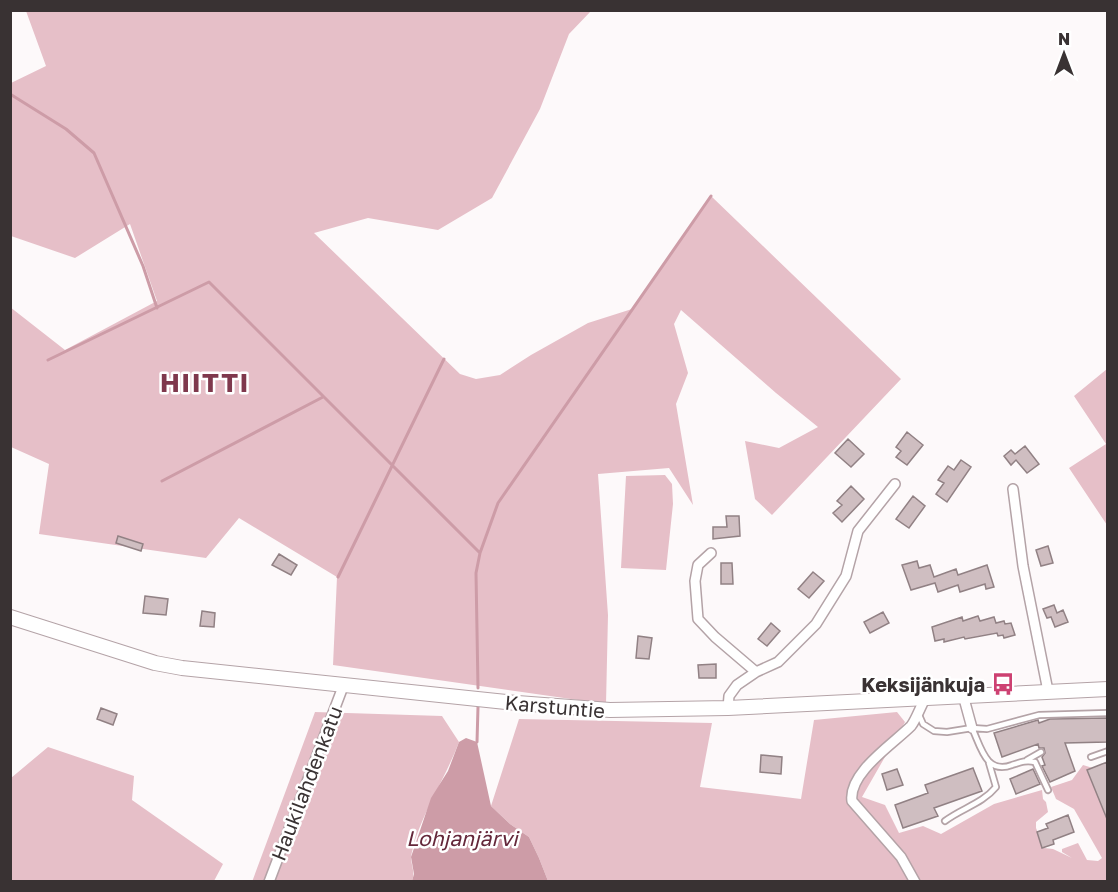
<svg xmlns="http://www.w3.org/2000/svg" width="1118" height="892" viewBox="0 0 1118 892" font-family="'Golos Text',sans-serif">
<style>
.green{fill:#e6bfc8}
.water{fill:#cd9ca7}
.lines{fill:none;stroke-linecap:round;stroke-linejoin:round}
.stream{stroke:#cd9ca7;stroke-width:3}
.building{fill:#cfbec1;stroke:#918184;stroke-width:1.5}
.lane-casing{stroke:#b4a3a7;stroke-width:8}
.street-casing{stroke:#b4a3a7;stroke-width:12}
.secondary-casing{stroke:#b4a3a7;stroke-width:16}
.lane{stroke:#fff;stroke-width:4.5}
.street{stroke:#fff;stroke-width:9}
.secondary{stroke:#fff;stroke-width:14}
.labels{text-anchor:middle;dominant-baseline:central;stroke-width:5;stroke-linejoin:round;paint-order:stroke}
.poi-label{font-size:20px;font-weight:bold;fill:#393233;stroke:#fff;text-anchor:end}
.street-label{font-size:20px;fill:#393233;stroke:#fff}
.water-label{font-size:21px;font-style:italic;fill:#64273a;stroke:#fff}
.district-label{font-size:26px;font-weight:bold;letter-spacing:1.5px;fill:#7f384d;stroke:#fff}
</style>
<rect width="100%" height="100%" fill="#fdf9fa"/>
<!-- green -->
<path class="green" d="M 26,11 L 591,11 L 569,34 L 540,109 L 492,198 L 438,230 L 368,218 L 314,233 L 460,374 L 476,379 L 500,375 L 531,355 L 588,323 L 632,309 L 711,196 L 901,379 L 772,515 L 755,499 L 745,441 L 779,448 L 818,427 L 776,393 L 681,310 L 674,324 L 688,373 L 676,404 L 693,505 L 669,468 L 598,474 L 608,615 L 606,704 L 333,665 L 337,577 L 239,518 L 206,558 L 39,534 L 49,464 L 11,447 L 10,307 L 65,350 L 157,301 L 130,224 L 75,258 L 11,236 L 11,83 L 46,66 Z
M 1107,369 L 1107,525 L 1069,468 L 1106,444 L 1074,396 Z
M 665,475 L 672,484 L 673,504 L 666,570 L 621,568 L 626,476 Z
M 315,712 L 442,716 L 459,742 C 446,776 427,805 415,840 C 414,846 411,853 411,859 C 412,867 415,873 412,881 L 252,882 Z
M 897,712 L 905,722 L 862,797 L 885,805 L 899,833 L 923,826 L 941,834 L 994,804 L 1042,790 L 1043,799 L 1046,802 L 1048,812 L 1036,822 L 1036,828 L 1044,848 L 1053,849 L 1072,858 L 1062,852 L 1062,849 L 1078,843 L 1087,860 L 1098,861 L 1102,858 L 1074,809 L 1056,799 L 1051,787 L 1072,780 L 1083,765 L 1096,769 L 1107,803 L 1107,881 L 548,881 L 539,858 L 529,837 L 510,824 L 491,806 L 519,719 L 712,723 L 700,787 L 801,799 L 814,720 Z
M 48,747 L 134,776 L 132,800 L 223,864 L 214,881 L 11,881 L 11,778 Z"/>
<!-- water -->
<path class="water" d="M 466,738 L 477,742 L 491,806 L 510,824 L 529,837 L 539,858 L 548,881 L 412,881 L 414,874 L 411,857 L 431,798 L 448,771 L 459,742 Z"/>
<g class="lines">
<!-- stream -->
<path class="stream" d="M 10,94 L 66,129 L 94,153 L 143,266 L 157,308
M 48,360 L 209,282 L 480,553
M 162,481 L 323,397
M 338,577 L 444,359
M 478,688 L 476,573 L 480,553 L 498,503 L 711,196
M 477,742 L 478,707"/>
</g>
<!-- building -->
<path class="building" d="M 907,432 L 923,445 L 907,465 L 896,457 L 901,451 L 896,447 Z
M 848,439 L 864,454 L 851,467 L 835,453 Z
M 1025,446 L 1039,464 L 1027,473 L 1016,460 L 1011,465 L 1004,456 L 1011,450 L 1015,454 Z
M 961,460 L 971,467 L 947,502 L 936,494 L 944,483 L 938,480 L 948,466 L 954,470 Z
M 851,486 L 864,499 L 842,522 L 833,513 L 842,505 L 837,501 Z
M 913,496 L 925,506 L 909,528 L 896,519 Z
M 726,516 L 739,516 L 740,536 L 713,539 L 713,527 L 727,527 Z
M 118,536 L 143,544 L 141,551 L 116,543 Z
M 1048,546 L 1053,563 L 1041,566 L 1036,550 Z
M 279,554 L 297,565 L 291,575 L 272,565 Z
M 917,561 L 919,568 L 930,565 L 934,577 L 956,569 L 958,575 L 987,565 L 994,587 L 986,589 L 985,584 L 960,592 L 958,585 L 938,592 L 935,583 L 911,590 L 902,565 Z
M 721,563 L 732,563 L 733,584 L 721,584 Z
M 813,572 L 824,581 L 809,598 L 798,589 Z
M 145,596 L 168,599 L 166,615 L 143,613 Z
M 1054,605 L 1057,613 L 1063,610 L 1068,622 L 1055,627 L 1051,617 L 1047,618 L 1043,609 Z
M 202,611 L 215,613 L 214,627 L 200,626 Z
M 883,612 L 889,623 L 870,633 L 864,622 Z
M 978,616 L 980,621 L 994,617 L 996,623 L 1004,621 L 1005,624 L 1011,623 L 1015,635 L 1004,638 L 1003,635 L 998,636 L 997,633 L 965,639 L 964,637 L 944,642 L 944,639 L 935,641 L 932,627 L 962,617 L 963,621 Z
M 771,623 L 780,631 L 767,646 L 758,639 Z
M 638,636 L 652,638 L 649,659 L 636,658 Z
M 716,664 L 716,678 L 699,678 L 698,665 Z
M 101,708 L 117,714 L 113,725 L 97,719 Z
M 1107,718 L 1107,742 L 1065,743 L 1075,771 L 1050,782 L 1042,766 L 1045,765 L 1042,757 L 1045,753 L 1044,748 L 1039,748 L 1038,744 L 1002,757 L 994,733 L 1038,720 L 1039,723 L 1050,719 Z
M 761,755 L 782,757 L 781,774 L 760,772 Z
M 1107,762 L 1107,819 L 1087,770 Z
M 973,768 L 982,791 L 934,808 L 938,816 L 903,828 L 895,805 L 928,793 L 925,785 Z
M 897,769 L 903,785 L 887,790 L 882,774 Z
M 1033,769 L 1040,784 L 1016,794 L 1010,779 Z
M 1068,815 L 1074,832 L 1053,840 L 1054,844 L 1042,848 L 1037,832 L 1048,828 L 1046,824 Z"/>
<g class="lines">
<!-- lane casing -->
<g class="lane-casing">
<path id="lane" d="M 919,715 L 923,724 L 934,731 L 947,732 L 972,728 L 987,729 L 1039,715 L 1108,713
M 972,728 C 981,747 986,775 1012,765 C 1021,762 1026,760 1035,762 L 1048,790
M 1091,757 L 1108,751
M 1027,760 L 1041,752
M 945,821 C 962,808 982,804 996,787 L 989,763"/>
</g>
<!-- street casing -->
<g class="street-casing">
<path id="street" d="M 1013,489 L 1023,566 L 1048,691
M 711,553 L 698,565 L 695,581 L 698,619 L 715,637 L 756,672
M 963,695 L 972,728
M 728,708 L 729,696 L 737,685 L 756,672 L 778,662 L 816,624 L 846,576 L 858,531 L 895,484
M 269,882 L 344,684
M 915,882 L 901,857 L 852,801 C 848,773 893,744 911,726 C 916,720 921,705 926,697"/>
</g>
<!-- secondary casing -->
<g class="secondary-casing">
<path id="secondary" d="M 10,617 L 155,663 L 182,668 L 506,702 L 610,710 L 728,708 L 1108,689"/>
</g>
<!-- lane -->
<use href="#lane" class="lane"/>
<!-- street -->
<use href="#street" class="street"/>
<!-- secondary -->
<use href="#secondary" class="secondary"/>
</g>
<!-- icons -->
<defs>
<g id="bus-bare" transform="scale(1.8)"><path d="M-5-6H5V4H4V6H2V4H-2V6H-4V4H-5ZM-3.5-4V0h7V-4ZM-3.5 1.2v1.5H-2V1.2ZM2 1.2v1.5H3.5V1.2Z" fill="#cd4172" stroke="#fff" stroke-width="2.5" paint-order="stroke"/></g>
</defs>
<g fill-rule="evenodd">
<use href="#bus-bare" x="1003" y="684"/>
</g>
<g class="labels">
<!-- poi labels -->
<g class="poi-label">
<text x="985" y="684">Keksijänkuja</text>
</g>
<!-- street labels -->
<g class="street-label">
<text transform="translate(555 706) rotate(5)">Karstuntie</text>
<text transform="translate(306 783) rotate(-69)">Haukilahdenkatu</text>
</g>
<!-- water labels -->
<g class="water-label">
<text x="462" y="838">Lohjanjärvi</text>
</g>
<!-- district labels -->
<g class="district-label">
<text x="205" y="382">HIITTI</text>
</g>
</g>
<!-- border -->
<rect width="1118" height="892" fill="none" stroke="#393233" stroke-width="24"/>
<!-- north arrow -->
<g transform="translate(1064 54)" stroke="#ffffff" stroke-width="4.5" paint-order="stroke">
<path d="M0-4.5L10 22L0 15L-10 22Z" fill="#393233"/>
<text y="-9" font-size="16" font-weight="bold" text-anchor="middle" fill="#393233">N</text>
</g>
</svg>
